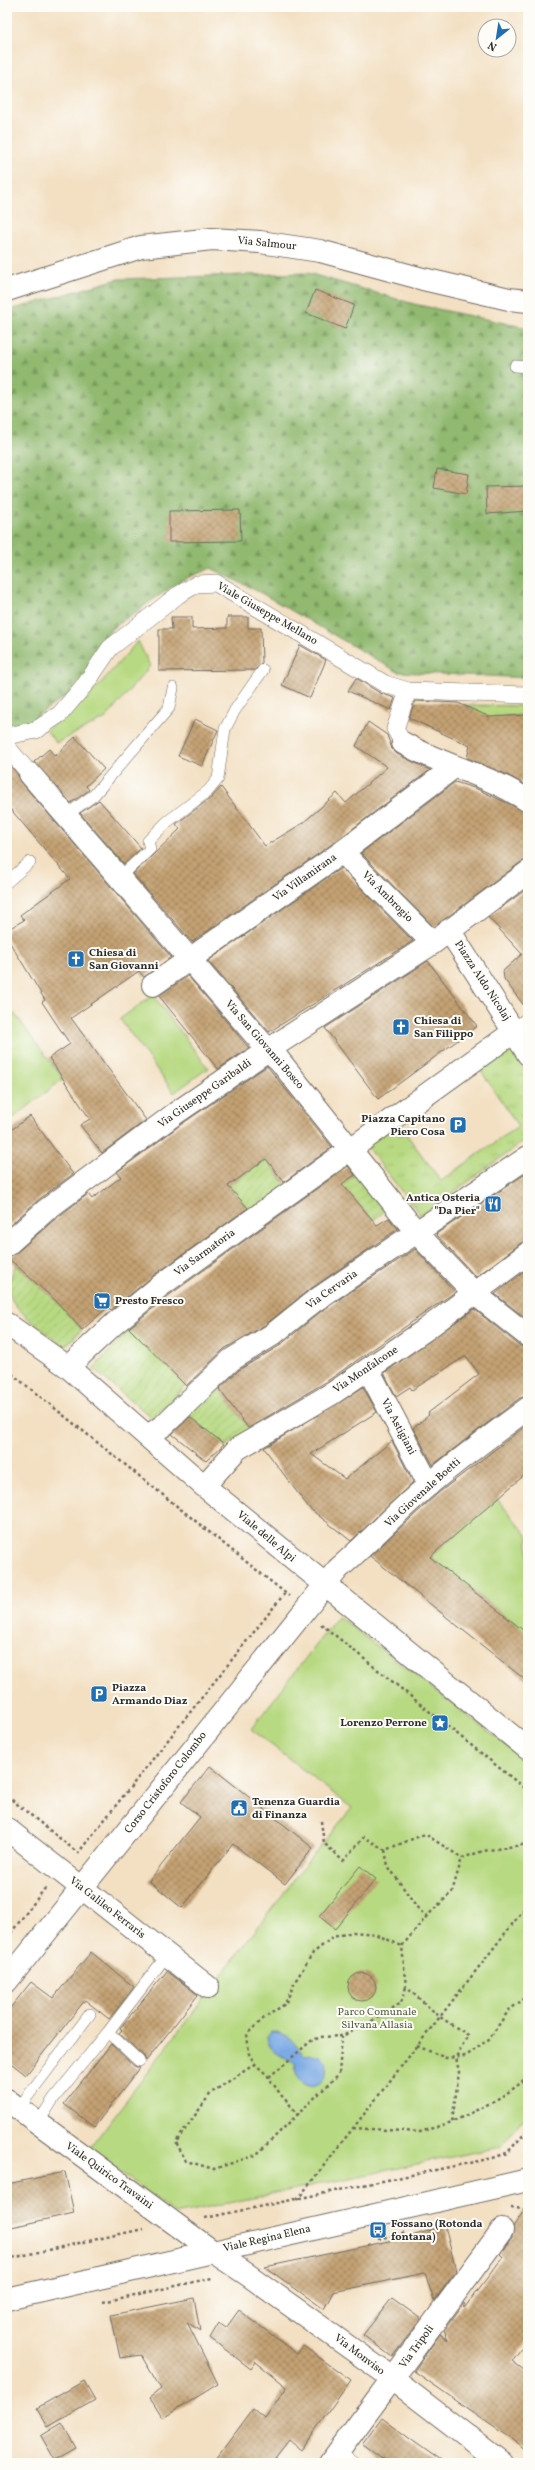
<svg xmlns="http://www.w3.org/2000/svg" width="535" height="2470" viewBox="0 0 535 2470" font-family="Vollkorn,serif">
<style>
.grass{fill:url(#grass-tufts);stroke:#718256}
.forest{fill:url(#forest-firs);stroke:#5e724d}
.park{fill:#b7d981;stroke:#718256}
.garden{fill:url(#garden-furrows);stroke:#718256}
.water{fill:#7baae5;stroke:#536a88}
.building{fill:url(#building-cross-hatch)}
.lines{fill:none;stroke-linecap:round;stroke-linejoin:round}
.service-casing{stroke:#716a60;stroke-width:12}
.pedestrian-casing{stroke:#716a60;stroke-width:18}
.minor-casing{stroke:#716a60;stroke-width:24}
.secondary-casing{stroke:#716a60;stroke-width:24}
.path{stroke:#716a60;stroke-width:2.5;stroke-dasharray:3 3;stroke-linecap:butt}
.service{stroke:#fff;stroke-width:11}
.pedestrian{stroke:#fff;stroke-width:17}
.minor{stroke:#fff;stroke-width:22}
.secondary{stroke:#fff;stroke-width:22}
.labels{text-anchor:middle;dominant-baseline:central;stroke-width:4;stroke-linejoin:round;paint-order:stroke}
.street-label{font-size:11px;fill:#2b2b2b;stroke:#fdfcf7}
.poi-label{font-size:11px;font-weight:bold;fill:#2b2b2b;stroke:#fdfcf7;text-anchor:start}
.park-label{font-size:11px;fill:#555f45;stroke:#fdfcf7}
</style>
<defs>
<pattern id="grass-tufts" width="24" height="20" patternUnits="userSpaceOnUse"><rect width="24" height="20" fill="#b7d981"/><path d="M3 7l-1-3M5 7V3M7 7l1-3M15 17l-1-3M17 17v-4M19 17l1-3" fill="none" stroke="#9eba70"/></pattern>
<pattern id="forest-firs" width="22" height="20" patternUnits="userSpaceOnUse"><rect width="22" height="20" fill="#91b96f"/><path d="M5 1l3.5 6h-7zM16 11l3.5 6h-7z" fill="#77975b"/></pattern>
<pattern id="garden-furrows" width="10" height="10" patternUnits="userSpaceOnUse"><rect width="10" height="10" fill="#b7d981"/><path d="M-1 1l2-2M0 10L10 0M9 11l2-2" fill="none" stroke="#9eba70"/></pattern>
<pattern id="building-cross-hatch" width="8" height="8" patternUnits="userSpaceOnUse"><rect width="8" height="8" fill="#c4a273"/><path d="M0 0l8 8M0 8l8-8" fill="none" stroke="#9f845f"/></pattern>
</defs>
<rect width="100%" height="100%" fill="#fdfcf7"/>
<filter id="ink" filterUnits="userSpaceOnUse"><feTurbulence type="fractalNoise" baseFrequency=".025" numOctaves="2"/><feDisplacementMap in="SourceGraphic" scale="8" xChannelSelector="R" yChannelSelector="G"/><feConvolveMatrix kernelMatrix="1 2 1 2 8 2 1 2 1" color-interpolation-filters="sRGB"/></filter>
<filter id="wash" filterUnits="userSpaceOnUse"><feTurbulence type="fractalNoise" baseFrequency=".012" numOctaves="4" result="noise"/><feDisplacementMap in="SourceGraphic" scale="16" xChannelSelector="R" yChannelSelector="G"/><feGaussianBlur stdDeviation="0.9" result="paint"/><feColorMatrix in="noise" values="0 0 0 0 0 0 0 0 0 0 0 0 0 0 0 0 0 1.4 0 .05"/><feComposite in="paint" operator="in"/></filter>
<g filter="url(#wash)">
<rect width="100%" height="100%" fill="#f3e0c3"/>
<!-- grass -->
<path class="grass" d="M 463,705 L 528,706 L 528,715 L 502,716 L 499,745 L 465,731 L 475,710 Z
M 510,1047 L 528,1075 L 528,1138 L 421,1216 L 366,1146 L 398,1123 L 441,1181 L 518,1126 L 479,1068 Z"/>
<!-- forest -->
<path class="forest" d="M 308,273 L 414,304 L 528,328 L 528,678 L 398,672 L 261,593 L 211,568 L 180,581 L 111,629 L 85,675 L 69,694 L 25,724 L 7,729 L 7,311 L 118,279 Z"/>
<!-- park -->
<path class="park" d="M 138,641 L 150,666 L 106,718 L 56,743 L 46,730 L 85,701 Z
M 153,995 L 208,1068 L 174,1093 L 120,1019 Z
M 14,1013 L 63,1079 L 7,1123 L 7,1019 Z
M 497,1499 L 528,1536 L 528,1634 L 430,1557 Z
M 338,1616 L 528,1762 L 528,2117 L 521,2121 L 500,2147 L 175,2214 L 89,2149 L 312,1856 L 352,1808 L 251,1729 Z"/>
<!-- garden -->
<path class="garden" d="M 266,1159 L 287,1186 L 253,1214 L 228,1186 Z
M 358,1172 L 389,1208 L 373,1220 L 341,1184 Z
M 16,1265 L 56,1301 L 82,1330 L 64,1347 C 52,1337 13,1310 10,1295 C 7,1284 11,1275 16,1265 Z
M 130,1329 L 187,1386 L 152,1418 L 93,1369 Z
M 218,1387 L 251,1430 L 226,1446 L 186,1414 Z"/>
<!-- water -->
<path class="water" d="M 271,2032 C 289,2031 293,2043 304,2055 C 312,2054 319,2053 324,2060 C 341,2085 291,2101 296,2063 C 284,2056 269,2054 267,2037 Z"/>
<g id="blocks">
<!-- building -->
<path class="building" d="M 315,290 L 354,305 L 345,329 L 306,313 Z
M 437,469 L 469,474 L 466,494 L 434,488 Z
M 528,486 L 528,511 L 487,514 L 486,487 Z
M 240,510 L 241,541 L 169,542 L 169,511 Z
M 171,617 L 192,617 L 192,629 L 227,628 L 227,617 L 248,617 L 248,628 L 261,628 L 262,663 L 255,670 L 159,671 L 159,629 L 172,629 Z
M 300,645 L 326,660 L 310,698 L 282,685 Z
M 356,678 L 380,693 L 395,698 L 391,710 L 348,691 Z
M 415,701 L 458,703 L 490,717 L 528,715 L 528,786 L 503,773 L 467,758 L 470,746 L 409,718 Z
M 195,719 L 218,730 L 202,766 L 178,756 Z
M 368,722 L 387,735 L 392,749 L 397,754 L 430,770 L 335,842 L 192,942 L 133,874 L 180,829 L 176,824 L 212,797 L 221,787 L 265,846 L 303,823 L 337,793 L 346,803 L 387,767 L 356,746 Z
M 75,737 L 104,769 L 86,786 L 89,790 L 71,803 L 34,762 L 49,749 L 55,756 Z
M 7,762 L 18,775 L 21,782 L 171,957 L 144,977 L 139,971 L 71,1018 L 146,1120 L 102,1153 L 80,1125 L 90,1119 L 49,1058 L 70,1044 L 42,1002 L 45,1000 L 7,938 L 7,930 L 24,920 L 20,915 L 70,879 L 7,805 Z
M 455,782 L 477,789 L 528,813 L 528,860 L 521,862 L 434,927 L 361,853 Z
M 99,800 L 141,848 L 124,864 L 80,813 Z
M 341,868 L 413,941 L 269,1032 L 208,961 Z
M 528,888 L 528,1011 L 504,979 L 503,971 L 522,954 L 488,917 Z
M 428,961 L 477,1026 L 378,1099 L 325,1028 Z
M 188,976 L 249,1048 L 218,1069 L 159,996 Z
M 267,1066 L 332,1147 L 284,1182 L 266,1159 L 228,1186 L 248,1208 L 153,1276 L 111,1310 L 108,1307 L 82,1330 L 56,1301 L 7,1257 L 15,1254 L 54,1220 L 88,1194 L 92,1199 L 121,1177 L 117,1172 L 183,1123 Z
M 30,1116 L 73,1174 L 38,1200 L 7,1228 L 7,1133 Z
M 348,1166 L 355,1175 L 342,1184 L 377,1225 L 389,1218 L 398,1229 L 306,1292 L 265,1325 L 224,1349 L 186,1386 L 129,1328 L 168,1296 Z
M 528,1172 L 528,1241 L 521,1243 L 476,1277 L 436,1234 Z
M 415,1249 L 455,1292 L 326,1382 L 248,1428 L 219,1389 L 239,1370 L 279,1346 L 320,1312 Z
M 528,1269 L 528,1320 L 495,1294 Z
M 474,1309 L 520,1346 L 528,1348 L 528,1396 L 520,1398 L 433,1465 L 413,1428 L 429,1415 L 428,1413 L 479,1374 L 466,1356 L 412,1390 L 410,1387 L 396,1396 L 384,1373 Z
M 363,1387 L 377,1412 L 311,1454 L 345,1479 L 392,1441 L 413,1482 L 351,1541 L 309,1508 L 264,1448 Z
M 190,1417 L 224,1444 L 206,1461 L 172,1434 Z
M 528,1424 L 528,1472 L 430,1557 L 528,1634 L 528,1682 L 370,1556 L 437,1494 Z
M 210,1766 L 313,1848 L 285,1884 L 233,1844 L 182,1908 L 149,1881 L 200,1817 L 181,1802 Z
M 360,1866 L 376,1879 L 335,1929 L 319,1916 Z
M 91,1952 L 134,1987 L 109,2019 L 85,2000 L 26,2075 L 7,2060 L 7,2012 L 31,1982 L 53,1998 Z
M 167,1971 L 198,1995 L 146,2061 L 144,2056 L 119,2033 L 122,2030 L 120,2028 Z
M348 1987a14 14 0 1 1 28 0a14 14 0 1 1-28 0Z
M 111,2044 L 134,2066 L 140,2068 L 94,2127 L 64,2104 Z
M 65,2172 L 74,2213 L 7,2228 L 7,2184 Z
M 528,2205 L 528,2339 L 512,2361 L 528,2373 L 528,2451 L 414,2371 L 440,2334 L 448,2340 L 444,2330 L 464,2303 L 465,2307 L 503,2257 L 500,2254 L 512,2237 L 514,2225 Z
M 445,2226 L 456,2271 L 434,2301 L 425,2273 L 333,2292 L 324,2309 L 265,2267 L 408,2237 Z
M 194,2298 L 200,2331 L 187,2322 L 218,2384 L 163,2418 L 150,2397 L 161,2389 L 141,2355 L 120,2358 L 111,2315 Z
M 392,2298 L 421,2319 L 392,2357 L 363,2335 Z
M 239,2310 L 297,2354 L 303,2346 L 351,2380 L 301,2450 L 289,2440 L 271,2463 L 213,2463 L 253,2409 L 265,2419 L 287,2387 L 256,2362 L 251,2369 L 210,2338 L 219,2323 L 226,2328 Z
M 84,2381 L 95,2400 L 48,2427 L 37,2408 Z
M 382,2418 L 413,2441 L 444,2463 L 389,2463 L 363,2444 Z
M 62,2423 L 76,2448 L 55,2460 L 41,2436 Z"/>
</g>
</g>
<g filter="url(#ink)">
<use href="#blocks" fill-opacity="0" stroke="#716a60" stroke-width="1"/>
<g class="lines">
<!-- service casing -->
<g class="service-casing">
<path id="service" d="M 515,366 L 528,367
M 65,816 L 94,795 L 169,708 L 173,688
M 119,878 L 150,849 L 148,841 L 167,822 L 208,791 L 218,779 L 225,729 L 235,710 L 263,670
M 7,882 L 30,862
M 108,2032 L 167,1955
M 18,2109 L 90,2014
M 38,2123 L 54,2098 L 108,2032 L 139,2061
M 339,2452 L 354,2463"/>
</g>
<!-- pedestrian casing -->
<g class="pedestrian-casing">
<path id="pedestrian" d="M 7,736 L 36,730 L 60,714 L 87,682 L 110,648 L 178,595 L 197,584 L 216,583 L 385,684 L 408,691 L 528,695
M 403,743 L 395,729 L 408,691
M 7,747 L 30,774
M 515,1031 L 528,1021"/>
</g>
<!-- minor casing -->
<g class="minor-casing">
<path id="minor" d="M 403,743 C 443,766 490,775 528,801
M 30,774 L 268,1050 L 279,1060 L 417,1233 L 475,1294 L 528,1336
M 342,852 L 433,943
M 449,930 L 528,1054
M 153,985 L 342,852 L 454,767
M 7,1245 L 46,1210 L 176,1113 L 268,1050 L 433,943 L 528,872
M 7,1324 L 68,1367 L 204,1486 L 528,1749
M 68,1367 L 114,1324 L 160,1286 L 515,1031
M 368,1369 L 429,1485
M 148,1436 L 164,1425 L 231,1360 L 272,1335 L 313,1302 L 528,1157
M 204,1486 L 237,1449 L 333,1393 L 425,1330 L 528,1253
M 7,1829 L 208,1987
M 7,1981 L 338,1569 C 365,1546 389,1520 416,1496 C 451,1464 490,1437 528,1408
M 7,2100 L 212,2251 L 248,2275 L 381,2370 L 502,2463
M 330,2463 L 502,2230"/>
</g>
<!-- secondary casing -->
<g class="secondary-casing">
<path id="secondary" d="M 7,290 L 141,247 L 212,239 L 260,242 L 320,251 L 423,279 L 509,299 L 528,301
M 7,2299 L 528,2180"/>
</g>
<!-- path -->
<path class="path" d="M 7,1370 L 289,1596
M 321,1624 L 528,1791
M 7,1796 L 78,1853 L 285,1593
M 321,1821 L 324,1843 L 343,1861 L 364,1837 L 385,1850 L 425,1834 L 462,1858 L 483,1851 L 528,1844
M 385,1850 L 388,1866 L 419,1910 L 427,1916 L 452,1892 L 462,1858
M 523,1911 L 528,1916
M 427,1916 L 402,1946 L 406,1987 L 440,2017 L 468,2035 L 456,2057 L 459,2072 L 452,2122 C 471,2113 519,2091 528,2074
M 7,1938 L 46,1887
M 417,2046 L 446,2058 L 466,2056 L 489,2039 L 509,2010 L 528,1996
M 255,2064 L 211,2093 L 176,2142 L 186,2161 L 214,2169 L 256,2155 L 339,2074 L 342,2036
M 269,2077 L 311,2041 L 321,2037 L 342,2036 L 364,2026 L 401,2003 L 406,1987
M 299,2115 L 281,2095 L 267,2075 L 255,2064 L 249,2054 L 247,2034 L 264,2018 L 285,2004 L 296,1980 L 313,1953 L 333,1937 L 353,1932 L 375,1934 L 402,1946
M 353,2128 L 420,2132 L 452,2122
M 297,2200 L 528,1904
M 511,2208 L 528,2209
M 205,2218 L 493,2158 L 507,2153 L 528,2130
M 378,2239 L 406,2232
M 7,2259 L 143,2229
M 103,2302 L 212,2278"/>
<!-- service -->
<use href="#service" class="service"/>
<!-- pedestrian -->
<use href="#pedestrian" class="pedestrian"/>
<!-- minor -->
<use href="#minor" class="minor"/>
<!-- secondary -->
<use href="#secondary" class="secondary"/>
</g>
</g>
<!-- icons -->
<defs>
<g id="church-square" transform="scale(0.9)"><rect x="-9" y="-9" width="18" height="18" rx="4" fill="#1f6fb2" stroke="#fdfcf7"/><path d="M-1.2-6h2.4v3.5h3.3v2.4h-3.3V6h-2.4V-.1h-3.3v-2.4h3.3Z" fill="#fff"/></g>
<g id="parking-square" transform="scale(0.9)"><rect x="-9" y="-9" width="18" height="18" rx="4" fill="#1f6fb2" stroke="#fdfcf7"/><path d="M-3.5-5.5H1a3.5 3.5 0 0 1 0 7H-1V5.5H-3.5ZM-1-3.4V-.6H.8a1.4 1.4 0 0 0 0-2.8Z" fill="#fff"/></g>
<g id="restaurant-square" transform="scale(0.9)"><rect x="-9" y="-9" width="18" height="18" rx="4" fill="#1f6fb2" stroke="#fdfcf7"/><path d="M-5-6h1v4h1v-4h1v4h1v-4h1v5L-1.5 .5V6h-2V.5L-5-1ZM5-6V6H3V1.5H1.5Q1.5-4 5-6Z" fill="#fff"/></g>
<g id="supermarket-square" transform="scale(0.9)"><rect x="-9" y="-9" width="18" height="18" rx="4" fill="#1f6fb2" stroke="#fdfcf7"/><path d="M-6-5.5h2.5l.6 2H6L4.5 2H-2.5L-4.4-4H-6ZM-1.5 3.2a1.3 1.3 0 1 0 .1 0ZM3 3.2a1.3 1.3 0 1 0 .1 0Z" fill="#fff"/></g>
<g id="sight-square" transform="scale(0.9)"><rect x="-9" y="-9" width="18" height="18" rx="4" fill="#1f6fb2" stroke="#fdfcf7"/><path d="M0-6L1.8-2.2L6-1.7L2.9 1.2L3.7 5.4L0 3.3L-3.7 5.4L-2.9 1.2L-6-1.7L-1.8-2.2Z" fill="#fff"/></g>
<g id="civic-square" transform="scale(0.9)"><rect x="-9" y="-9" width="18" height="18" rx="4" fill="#1f6fb2" stroke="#fdfcf7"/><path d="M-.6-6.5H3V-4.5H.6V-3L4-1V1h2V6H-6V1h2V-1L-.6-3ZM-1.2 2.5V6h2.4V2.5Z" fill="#fff"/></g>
<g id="bus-square" transform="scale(0.9)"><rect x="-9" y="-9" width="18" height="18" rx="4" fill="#1f6fb2" stroke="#fdfcf7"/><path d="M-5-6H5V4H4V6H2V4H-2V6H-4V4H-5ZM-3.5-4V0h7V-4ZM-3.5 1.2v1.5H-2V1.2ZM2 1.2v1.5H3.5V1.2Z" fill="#fff"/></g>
</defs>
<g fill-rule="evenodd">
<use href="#church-square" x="76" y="959"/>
<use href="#church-square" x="401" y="1027"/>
<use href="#parking-square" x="458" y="1125"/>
<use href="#restaurant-square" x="493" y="1204"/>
<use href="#supermarket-square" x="102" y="1301"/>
<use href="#parking-square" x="99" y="1694"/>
<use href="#sight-square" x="440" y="1723"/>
<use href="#civic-square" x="239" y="1808"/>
<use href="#bus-square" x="378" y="2230"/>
</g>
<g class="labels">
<!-- street labels -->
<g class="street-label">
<text transform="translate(267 244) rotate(6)">Via Salmour</text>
<text transform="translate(267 614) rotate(30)">Viale Giuseppe Mellano</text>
<text transform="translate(305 878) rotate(-35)">Via Villamirana</text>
<text transform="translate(387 897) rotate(45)">Via Ambrogio</text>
<text transform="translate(482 981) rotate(57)">Piazza Aldo Nicolaj</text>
<text transform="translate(264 1045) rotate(49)">Via San Giovanni Bosco</text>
<text transform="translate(205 1094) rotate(-35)">Via Giuseppe Garibaldi</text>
<text transform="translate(205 1253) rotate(-36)">Via Sarmatoria</text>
<text transform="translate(332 1290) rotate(-35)">Via Cervaria</text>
<text transform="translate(366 1370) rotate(-34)">Via Monfalcone</text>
<text transform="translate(398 1427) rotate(62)">Via Astigiani</text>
<text transform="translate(423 1493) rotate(-42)">Via Giovenale Boetti</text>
<text transform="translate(266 1537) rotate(40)">Viale delle Alpi</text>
<text transform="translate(166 1783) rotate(-52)">Corso Cristoforo Colombo</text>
<text transform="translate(107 1908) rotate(38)">Via Galileo Ferraris</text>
<text transform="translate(109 2176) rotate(36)">Viale Quirico Travaini</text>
<text transform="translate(267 2239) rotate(-13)">Viale Regina Elena</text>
<text transform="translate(417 2347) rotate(-54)">Via Tripoli</text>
<text transform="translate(359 2355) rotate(37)">Via Monviso</text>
</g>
<!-- poi labels -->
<g class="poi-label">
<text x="89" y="953">Chiesa di<tspan x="89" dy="13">San Giovanni</tspan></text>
<text x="414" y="1021">Chiesa di<tspan x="414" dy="13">San Filippo</tspan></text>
<text x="445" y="1119" text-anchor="end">Piazza Capitano<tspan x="445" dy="13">Piero Cosa</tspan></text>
<text x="480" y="1198" text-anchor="end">Antica Osteria<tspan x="480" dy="13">"Da Pier"</tspan></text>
<text x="115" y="1301">Presto Fresco</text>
<text x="112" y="1688">Piazza<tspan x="112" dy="13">Armando Diaz</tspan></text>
<text x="427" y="1723" text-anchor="end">Lorenzo Perrone</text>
<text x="252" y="1802">Tenenza Guardia<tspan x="252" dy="13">di Finanza</tspan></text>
<text x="391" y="2224">Fossano (Rotonda<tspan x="391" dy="13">fontana)</tspan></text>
</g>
<!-- park labels -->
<g class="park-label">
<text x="377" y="2012">Parco Comunale<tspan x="377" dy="13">Silvana Allasia</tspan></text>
</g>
</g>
<!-- margin -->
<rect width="535" height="2470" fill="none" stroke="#fdfcf7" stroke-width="24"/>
<!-- north arrow -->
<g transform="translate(497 38) rotate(210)"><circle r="19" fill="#fdfcf7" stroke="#a9a8a5"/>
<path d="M0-3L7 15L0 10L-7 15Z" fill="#1f6fb2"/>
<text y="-6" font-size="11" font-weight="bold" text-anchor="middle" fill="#2b2b2b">N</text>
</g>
</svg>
